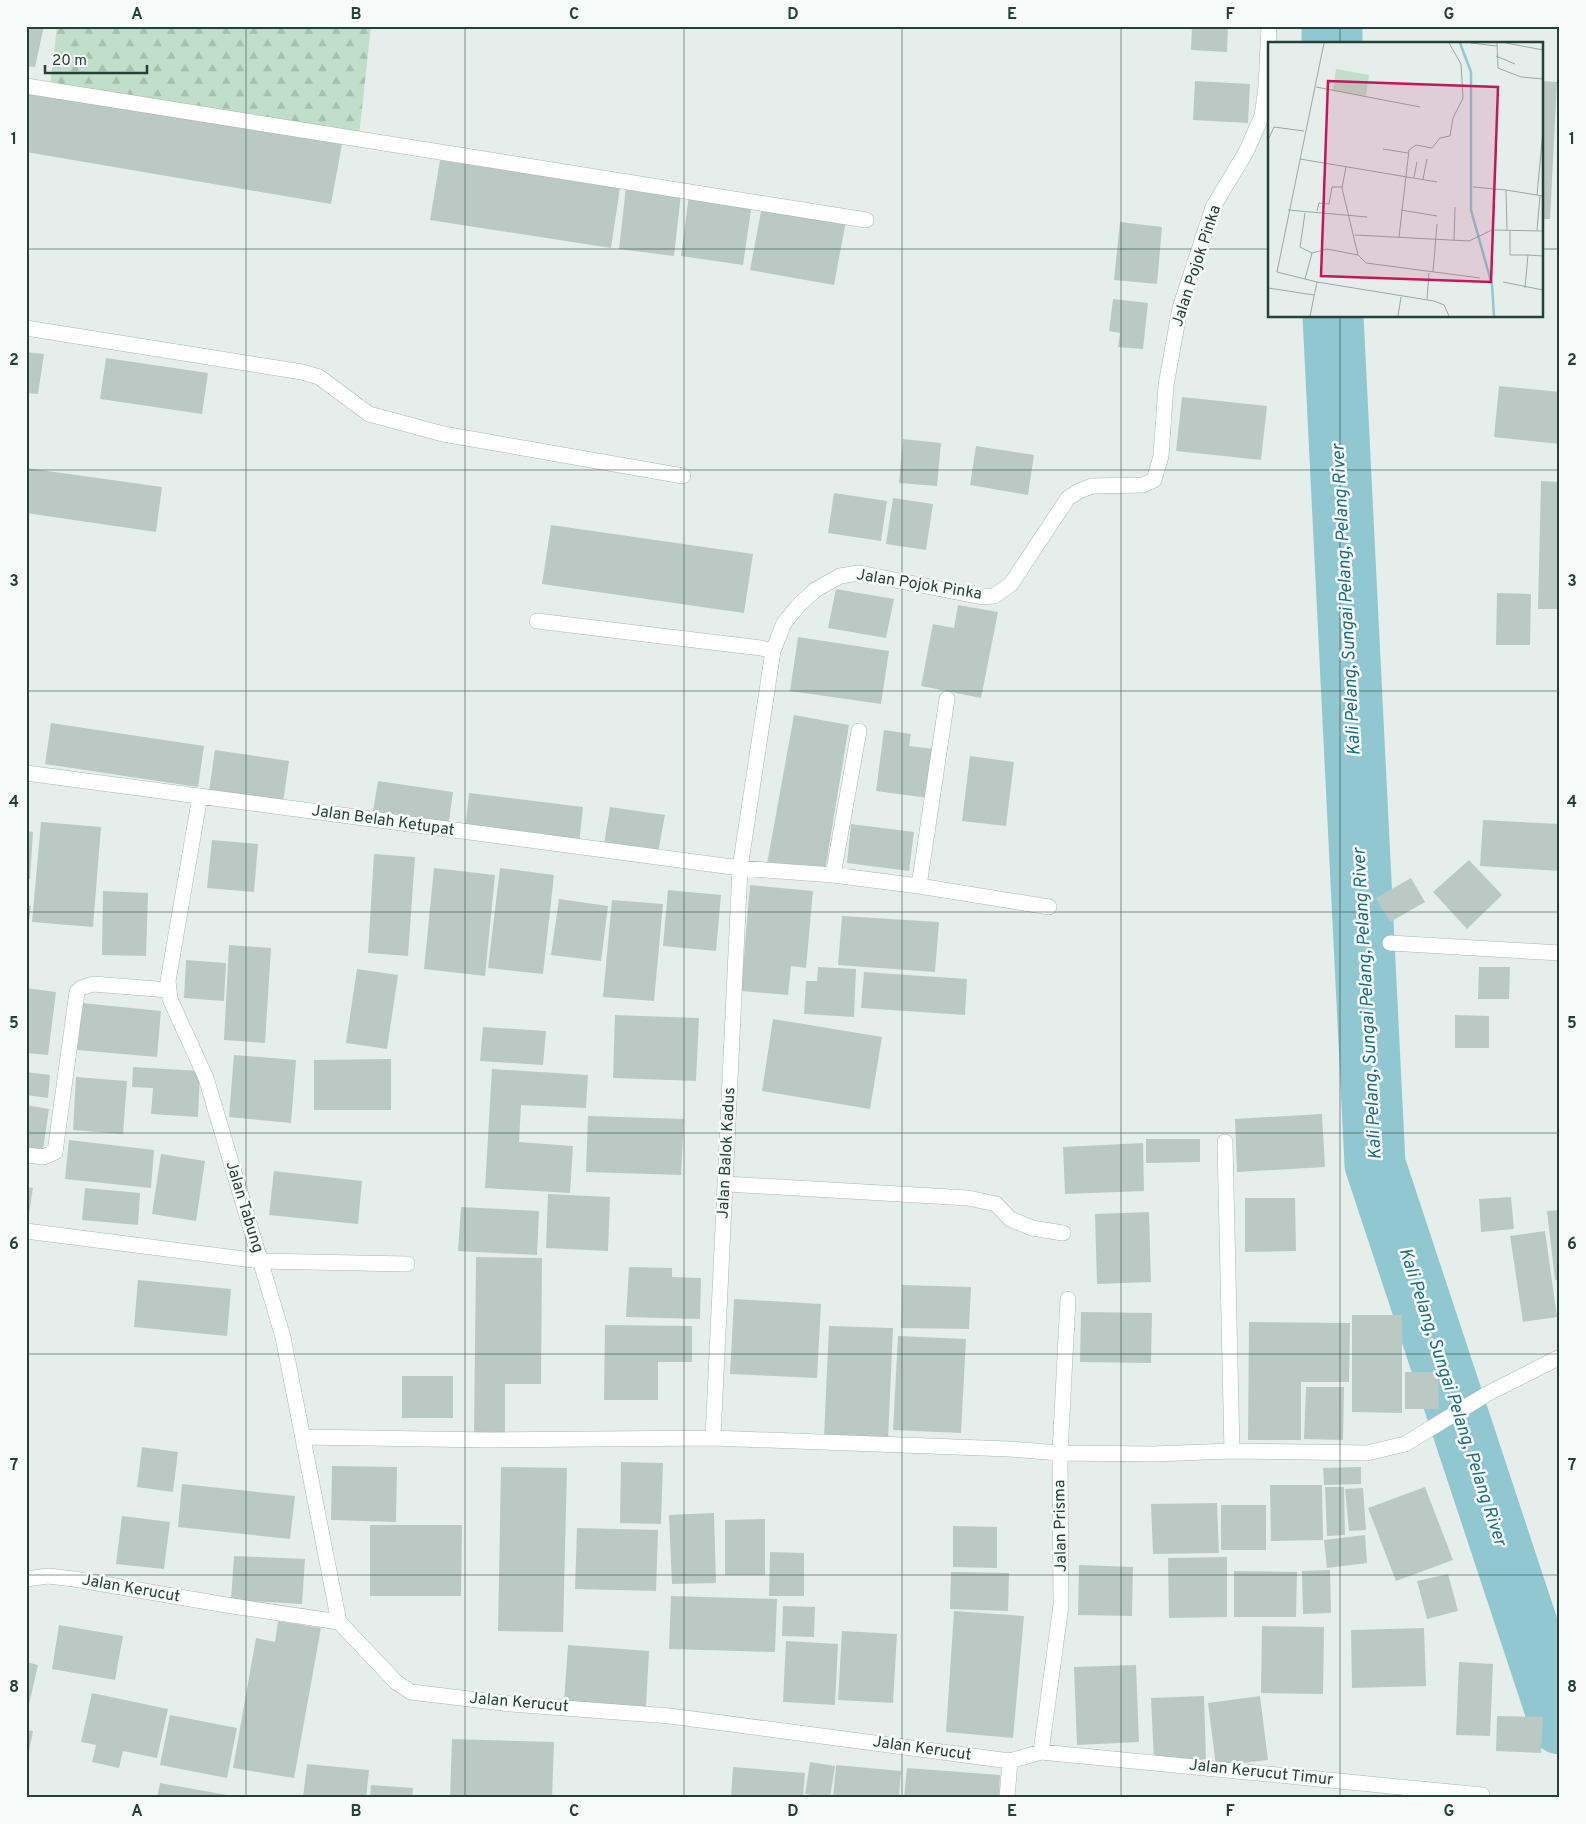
<svg xmlns="http://www.w3.org/2000/svg" width="1586" height="1824" viewBox="0 0 1586 1824" font-family="Overpass,sans-serif">
<style>
.forest{fill:url(#forest-firs)}
.lines{fill:none;stroke-linecap:round;stroke-linejoin:round}
.river{stroke:#91c7d1;stroke-width:61}
.building{fill:#bbc9c4}
.service-casing{stroke:#a8b6b2;stroke-width:16}
.minor-casing{stroke:#a8b6b2;stroke-width:16}
.service{stroke:#fff;stroke-width:15}
.minor{stroke:#fff;stroke-width:15}
.grid{fill:none;stroke:#254039;stroke-width:1;stroke-opacity:0.55}
.labels{text-anchor:middle;dominant-baseline:central;stroke-width:5;stroke-linejoin:round;paint-order:stroke}
.street-label{font-size:16px;fill:#254039;stroke:#f7fbf9}
.water-label{font-size:18px;font-style:italic;fill:#206c7b;stroke:#f7fbf9}
.inset-river{fill:none;stroke:#91c7d1;stroke-width:2.5}
.inset-road{fill:none;stroke:#99a8a4;stroke-width:1}
.view{fill:#c2185b;fill-opacity:0.15;stroke:#c2185b;stroke-width:2.5}
.inset-edge{fill:none;stroke:#254039;stroke-width:2.5}
.neatline{fill:none;stroke:#254039;stroke-width:2}
.grid-label{font-size:16px;text-anchor:middle;font-weight:bold;fill:#254039}
</style>
<defs>
<pattern id="forest-firs" width="22" height="20" patternUnits="userSpaceOnUse" patternTransform="scale(1.25)"><rect width="22" height="20" fill="#c0dec9"/><path d="M5 1l3.5 6h-7zM16 11l3.5 6h-7z" fill="#a5c0ad"/></pattern>
</defs>
<rect width="100%" height="100%" fill="#e6eeeb"/>
<!-- forest -->
<path class="forest" d="M 57,26 L 371,26 L 359,136 L 49,95 Z"/>
<g class="lines">
<!-- river -->
<path class="river" d="M 1332,26 L 1332,44
M 1333,316 L 1375,1164 L 1560,1724"/>
</g>
<!-- building -->
<path class="building" d="M 26,26 L 44,26 L 35,67 L 26,66 Z
M 1192,26 L 1228,26 L 1227,52 L 1191,50 Z
M 1195,81 L 1250,84 L 1248,123 L 1193,120 Z
M 1542,81 L 1557,82 L 1550,219 L 1542,219 Z
M 26,90 L 342,144 L 331,204 L 26,152 Z
M 440,160 L 620,188 L 611,248 L 430,220 Z
M 626,187 L 681,194 L 674,256 L 619,249 Z
M 689,195 L 752,203 L 743,265 L 681,256 Z
M 762,206 L 846,221 L 834,285 L 750,270 Z
M 1120,222 L 1162,227 L 1157,284 L 1114,280 Z
M 1113,299 L 1148,303 L 1143,349 L 1118,347 L 1120,333 L 1109,331 Z
M 26,352 L 44,354 L 38,394 L 26,393 Z
M 106,358 L 208,373 L 202,414 L 100,399 Z
M 1499,386 L 1560,392 L 1560,444 L 1494,437 Z
M 1182,397 L 1267,406 L 1261,460 L 1176,451 Z
M 903,439 L 941,443 L 937,486 L 899,483 Z
M 976,446 L 1034,455 L 1028,495 L 970,485 Z
M 26,468 L 162,487 L 156,532 L 26,513 Z
M 1541,481 L 1560,482 L 1560,609 L 1538,609 Z
M 834,493 L 887,501 L 881,541 L 828,533 Z
M 893,498 L 933,504 L 926,550 L 886,544 Z
M 551,525 L 753,554 L 744,613 L 542,584 Z
M 836,589 L 894,599 L 886,638 L 828,628 Z
M 1497,593 L 1531,594 L 1530,645 L 1496,645 Z
M 958,605 L 998,612 L 981,698 L 921,686 L 933,624 L 954,628 Z
M 798,637 L 889,651 L 881,704 L 790,691 Z
M 794,715 L 849,725 L 825,871 L 767,864 Z
M 51,723 L 204,746 L 198,787 L 45,764 Z
M 884,730 L 911,734 L 909,746 L 934,749 L 928,798 L 876,791 Z
M 215,750 L 289,761 L 283,803 L 209,791 Z
M 970,756 L 1014,762 L 1006,826 L 962,821 Z
M 378,781 L 453,792 L 448,828 L 372,817 Z
M 469,793 L 583,807 L 579,844 L 465,830 Z
M 610,807 L 665,815 L 658,853 L 604,844 Z
M 1483,820 L 1560,824 L 1560,871 L 1480,866 Z
M 41,822 L 101,827 L 93,927 L 32,922 Z
M 851,824 L 914,832 L 909,871 L 847,863 Z
M 26,831 L 33,832 L 30,879 L 26,878 Z
M 212,840 L 258,844 L 254,892 L 207,888 Z
M 374,854 L 415,857 L 408,956 L 368,953 Z
M 1469,860 L 1502,895 L 1467,929 L 1433,892 Z
M 434,868 L 495,875 L 485,976 L 424,969 Z
M 500,868 L 554,875 L 543,974 L 488,968 Z
M 1411,878 L 1425,902 L 1390,922 L 1376,898 Z
M 750,885 L 813,891 L 806,968 L 791,966 L 788,995 L 741,991 Z
M 668,890 L 721,895 L 716,951 L 663,946 Z
M 103,891 L 148,893 L 146,956 L 102,955 Z
M 559,899 L 608,906 L 601,961 L 551,955 Z
M 612,900 L 663,904 L 654,1001 L 603,997 Z
M 26,905 L 31,906 L 27,935 L 26,935 Z
M 842,916 L 939,922 L 935,972 L 838,965 Z
M 229,945 L 271,948 L 265,1043 L 224,1040 Z
M 186,960 L 226,963 L 224,1001 L 184,998 Z
M 818,967 L 856,969 L 854,1017 L 804,1014 L 806,981 L 817,981 Z
M 1479,967 L 1510,967 L 1509,999 L 1478,999 Z
M 357,969 L 398,975 L 387,1049 L 346,1043 Z
M 864,972 L 967,979 L 965,1015 L 861,1008 Z
M 26,988 L 56,992 L 48,1055 L 26,1053 Z
M 82,1003 L 161,1011 L 157,1057 L 77,1050 Z
M 615,1015 L 699,1018 L 696,1081 L 613,1078 Z
M 1455,1015 L 1489,1016 L 1489,1048 L 1455,1048 Z
M 773,1019 L 882,1037 L 870,1109 L 762,1091 Z
M 483,1027 L 546,1031 L 543,1065 L 480,1061 Z
M 234,1055 L 296,1060 L 291,1123 L 229,1117 Z
M 391,1059 L 391,1110 L 314,1110 L 314,1060 Z
M 133,1067 L 200,1071 L 198,1117 L 151,1114 L 153,1088 L 132,1087 Z
M 492,1069 L 588,1075 L 586,1108 L 521,1105 L 519,1142 L 573,1146 L 570,1193 L 485,1188 Z
M 26,1072 L 50,1075 L 48,1098 L 26,1095 Z
M 76,1077 L 127,1081 L 123,1134 L 73,1130 Z
M 26,1105 L 49,1109 L 43,1149 L 26,1147 Z
M 1322,1114 L 1325,1167 L 1237,1172 L 1235,1119 Z
M 588,1116 L 684,1119 L 681,1175 L 586,1172 Z
M 1146,1139 L 1200,1139 L 1200,1162 L 1146,1163 Z
M 69,1140 L 154,1150 L 151,1188 L 65,1179 Z
M 1143,1143 L 1144,1191 L 1065,1194 L 1063,1147 Z
M 161,1154 L 205,1161 L 196,1221 L 152,1214 Z
M 274,1171 L 362,1181 L 358,1224 L 269,1215 Z
M 26,1187 L 33,1188 L 27,1225 L 26,1225 Z
M 85,1188 L 140,1193 L 138,1225 L 82,1220 Z
M 548,1194 L 610,1197 L 608,1251 L 546,1248 Z
M 1511,1197 L 1514,1229 L 1481,1232 L 1479,1199 Z
M 1245,1198 L 1295,1198 L 1296,1251 L 1245,1252 Z
M 461,1207 L 539,1211 L 537,1255 L 458,1251 Z
M 1560,1210 L 1560,1280 L 1555,1280 L 1547,1211 Z
M 1149,1212 L 1151,1282 L 1097,1284 L 1095,1214 Z
M 1545,1231 L 1557,1317 L 1523,1322 L 1510,1236 Z
M 476,1257 L 542,1258 L 541,1384 L 505,1384 L 505,1433 L 474,1433 Z
M 629,1267 L 672,1268 L 672,1277 L 701,1278 L 700,1319 L 626,1317 Z
M 138,1280 L 231,1289 L 227,1336 L 134,1327 Z
M 902,1285 L 971,1287 L 969,1329 L 901,1328 Z
M 734,1299 L 821,1304 L 817,1378 L 730,1374 Z
M 1081,1312 L 1152,1313 L 1151,1363 L 1080,1362 Z
M 1352,1315 L 1402,1315 L 1402,1413 L 1352,1412 Z
M 1249,1322 L 1350,1323 L 1349,1382 L 1301,1382 L 1301,1440 L 1248,1440 Z
M 605,1325 L 692,1326 L 692,1362 L 658,1362 L 658,1400 L 604,1400 Z
M 829,1326 L 893,1328 L 888,1440 L 824,1437 Z
M 898,1336 L 966,1339 L 961,1433 L 893,1430 Z
M 1405,1372 L 1438,1372 L 1439,1409 L 1405,1409 Z
M 402,1376 L 453,1376 L 453,1418 L 402,1418 Z
M 1306,1387 L 1344,1387 L 1343,1440 L 1304,1439 Z
M 142,1447 L 178,1452 L 173,1492 L 137,1487 Z
M 621,1462 L 663,1463 L 661,1524 L 620,1523 Z
M 332,1466 L 397,1467 L 396,1522 L 331,1520 Z
M 501,1467 L 567,1468 L 563,1632 L 498,1631 Z
M 1361,1467 L 1361,1484 L 1324,1485 L 1323,1468 Z
M 182,1484 L 295,1496 L 290,1539 L 178,1527 Z
M 1270,1485 L 1322,1485 L 1323,1540 L 1271,1541 Z
M 1325,1487 L 1344,1487 L 1345,1535 L 1327,1536 Z
M 1425,1487 L 1453,1560 L 1396,1581 L 1368,1508 Z
M 1363,1488 L 1366,1530 L 1349,1531 L 1345,1489 Z
M 1217,1503 L 1219,1553 L 1153,1554 L 1151,1504 Z
M 1221,1505 L 1266,1505 L 1266,1550 L 1221,1550 Z
M 714,1513 L 716,1583 L 672,1584 L 669,1515 Z
M 122,1516 L 170,1522 L 164,1569 L 116,1564 Z
M 765,1519 L 765,1575 L 725,1575 L 725,1520 Z
M 370,1525 L 462,1525 L 461,1596 L 370,1596 Z
M 953,1526 L 997,1527 L 997,1568 L 953,1567 Z
M 577,1528 L 658,1530 L 656,1591 L 575,1589 Z
M 1365,1535 L 1367,1563 L 1327,1568 L 1324,1540 Z
M 770,1552 L 804,1553 L 804,1596 L 769,1596 Z
M 234,1556 L 305,1559 L 302,1604 L 231,1600 Z
M 1227,1557 L 1227,1617 L 1169,1618 L 1168,1558 Z
M 1079,1565 L 1133,1567 L 1132,1616 L 1078,1615 Z
M 1330,1570 L 1331,1613 L 1303,1614 L 1302,1571 Z
M 1234,1571 L 1297,1572 L 1296,1617 L 1234,1617 Z
M 951,1572 L 1009,1573 L 1008,1611 L 950,1609 Z
M 1448,1574 L 1458,1611 L 1427,1619 L 1417,1581 Z
M 671,1596 L 777,1599 L 775,1652 L 669,1649 Z
M 783,1606 L 815,1607 L 814,1637 L 782,1636 Z
M 954,1611 L 1024,1616 L 1013,1738 L 946,1732 Z
M 278,1621 L 321,1628 L 294,1778 L 233,1768 L 256,1638 L 275,1642 Z
M 59,1625 L 123,1636 L 115,1680 L 52,1669 Z
M 1262,1626 L 1324,1627 L 1323,1694 L 1261,1693 Z
M 1424,1628 L 1426,1686 L 1352,1688 L 1351,1630 Z
M 842,1631 L 897,1634 L 893,1703 L 838,1700 Z
M 786,1641 L 838,1644 L 835,1705 L 783,1702 Z
M 568,1645 L 649,1651 L 646,1707 L 564,1702 Z
M 26,1662 L 38,1665 L 27,1713 L 26,1713 Z
M 1459,1662 L 1493,1664 L 1490,1736 L 1456,1735 Z
M 1136,1665 L 1139,1742 L 1077,1745 L 1074,1667 Z
M 92,1693 L 168,1709 L 157,1758 L 123,1751 L 119,1768 L 92,1762 L 96,1745 L 81,1742 Z
M 1204,1696 L 1206,1759 L 1154,1761 L 1151,1698 Z
M 1260,1696 L 1268,1760 L 1216,1766 L 1208,1703 Z
M 170,1715 L 237,1728 L 227,1778 L 160,1765 Z
M 1497,1716 L 1543,1717 L 1541,1753 L 1496,1751 Z
M 26,1730 L 33,1731 L 27,1762 L 26,1762 Z
M 452,1739 L 554,1742 L 552,1798 L 450,1798 Z
M 810,1762 L 835,1766 L 830,1798 L 805,1794 Z
M 307,1764 L 369,1770 L 366,1798 L 303,1798 Z
M 836,1765 L 901,1771 L 899,1798 L 833,1798 Z
M 733,1767 L 805,1773 L 803,1798 L 731,1798 Z
M 907,1768 L 1000,1775 L 999,1798 L 904,1798 Z
M 160,1783 L 227,1795 L 227,1798 L 157,1798 Z
M 371,1785 L 413,1788 L 412,1798 L 370,1798 Z"/>
<g class="lines">
<!-- service casing -->
<g class="service-casing">
<path id="service" d="M 26,328 L 302,372 L 319,377 L 369,414 L 443,434 L 683,476"/>
</g>
<!-- minor casing -->
<g class="minor-casing">
<path id="minor" d="M 26,86 L 866,220
M 537,621 L 761,648 L 773,651
M 26,773 L 740,868 L 833,875 L 919,886 L 1049,907
M 200,796 L 168,981 L 170,999 L 206,1078 L 283,1337 L 339,1622
M 833,875 L 859,731
M 919,886 L 947,699
M 1390,943 L 1560,953
M 1225,1142 L 1232,1451
M 26,1155 L 43,1157 L 55,1152 L 77,992 L 81,988 L 93,984 L 169,990
M 726,1184 L 968,1198 L 996,1204 L 1010,1219 L 1032,1228 L 1063,1233
M 26,1231 L 260,1261 L 407,1264
M 303,1437 L 490,1440 L 713,1438 L 1009,1449 L 1060,1453 L 1153,1454 L 1232,1451 L 1367,1453 L 1405,1444 L 1487,1394 L 1560,1357
M 713,1438 L 740,868 L 773,651 L 784,623 L 799,605 L 815,590 L 840,576 L 859,573 L 982,597 L 994,596 L 1011,584 L 1068,498 L 1079,491 L 1092,486 L 1143,485 L 1154,480 L 1161,456 L 1166,385 L 1180,308 L 1213,207 L 1246,152 L 1262,116 L 1266,87 L 1269,26
M 26,1579 L 48,1576 L 74,1579 L 226,1605 L 339,1622 L 396,1682 L 411,1692 L 511,1704 L 670,1716 L 1010,1761 L 1041,1752 L 1482,1795
M 1041,1752 L 1061,1605 L 1060,1453 L 1068,1299
M 1007,1798 L 1010,1761"/>
</g>
<!-- service -->
<use href="#service" class="service"/>
<!-- minor -->
<use href="#minor" class="minor"/>
</g>
<!-- grid -->
<path class="grid" d="M 246,26 L 246,1798M 465,26 L 465,1798M 684,26 L 684,1798M 902,26 L 902,1798M 1121,26 L 1121,1798M 1340,26 L 1340,44M 26,249 L 1270,249M 1542,249 L 1560,249M 1340,316 L 1340,1798M 26,470 L 1560,470M 26,691 L 1560,691M 26,912 L 1560,912M 26,1133 L 1560,1133M 26,1354 L 1560,1354M 26,1575 L 1560,1575"/>
<g class="labels">
<!-- street labels -->
<g class="street-label">
<text transform="translate(1197 266) rotate(-72)">Jalan Pojok Pinka</text>
<text transform="translate(919 585) rotate(9)">Jalan Pojok Pinka</text>
<text transform="translate(383 821) rotate(8)">Jalan Belah Ketupat</text>
<text transform="translate(727 1153) rotate(-87)">Jalan Balok Kadus</text>
<text transform="translate(244 1207) rotate(73)">Jalan Tabung</text>
<text transform="translate(1061 1526) rotate(-91)">Jalan Prisma</text>
<text transform="translate(131 1589) rotate(10)">Jalan Kerucut</text>
<text transform="translate(519 1703) rotate(5)">Jalan Kerucut</text>
<text transform="translate(922 1749) rotate(8)">Jalan Kerucut</text>
<text transform="translate(1261 1773) rotate(6)">Jalan Kerucut Timur</text>
</g>
<!-- water labels -->
<g class="water-label">
<text transform="translate(1347 600) rotate(-93)">Kali Pelang, Sungai Pelang, Pelang River</text>
<text transform="translate(1368 1004) rotate(-93)">Kali Pelang, Sungai Pelang, Pelang River</text>
<text transform="translate(1452 1397) rotate(72)">Kali Pelang, Sungai Pelang, Pelang River</text>
</g>
</g>
<!-- overview -->
<g transform="translate(1268 42)">
<rect width="275" height="275" fill="#e6eeeb"/>
<path d="M 68,27 L 101,33 L 98,54 L 65,49 Z" fill="#c0dec9"/>
<path class="inset-river" d="M 192,1 L 203,30 L 203,168 L 224,243 L 226,274"/>
<path class="inset-road" d="M 203,1 L 229,4M 229,1 L 230,26 L 253,35 L 275,37M 238,1 L 275,8M 228,14 L 247,22M 48,45 L 152,65M 0,98 L 6,85 L 36,89M 115,107 L 140,111M 32,117 L 169,140M 78,125 L 74,146 L 90,213M 146,135 L 149,120M 155,137 L 159,117M 205,145 L 238,148M 269,153 L 275,89M 20,168 L 99,175M 133,168 L 169,174M 49,169 L 51,161 L 61,162 L 64,145 L 74,145M 37,171 L 32,205 L 44,211M 239,188 L 238,148 L 275,154M 242,188 L 242,213 L 260,213M 269,188 L 272,154M 87,193 L 201,199 L 224,188 L 275,189M 131,195 L 141,108 L 148,103 L 164,106 L 172,96 L 182,94 L 185,76 L 195,56 L 193,22 L 181,1M 186,198 L 187,165M 165,230 L 169,182M 37,237 L 44,211 L 59,207 L 90,213 L 98,221 L 212,236M 49,240 L 166,259 L 176,263 L 181,274M 235,240 L 275,248M 0,246 L 46,253M 257,246 L 260,213 L 275,214M 159,257 L 161,231M 42,274 L 49,240 L 9,230 L 56,1M 130,274 L 133,255"/>
<path class="view" d="M 60,39 L 230,45 L 223,240 L 53,234 Z"/>
<rect width="275" height="275" class="inset-edge"/>
</g>
<!-- border -->
<rect width="1586" height="1824" fill="none" stroke="#f7fbf9" stroke-width="55"/>
<!-- scale -->
<path d="M45 65v8h102v-8" fill="none" stroke="#254039" stroke-width="2.5"/>
<text x="52" y="65" font-size="15" fill="#254039" stroke="#f7fbf9" stroke-width="4" paint-order="stroke">20 m</text>
<rect x="28" y="28" width="1530" height="1768" class="neatline"/>
<g class="grid-label">
<text x="137" y="19">A</text>
<text x="356" y="19">B</text>
<text x="574" y="19">C</text>
<text x="793" y="19">D</text>
<text x="1012" y="19">E</text>
<text x="1230" y="19">F</text>
<text x="1449" y="19">G</text>
<text x="14" y="144">1</text>
<text x="1572" y="144">1</text>
<text x="14" y="365">2</text>
<text x="1572" y="365">2</text>
<text x="14" y="586">3</text>
<text x="1572" y="586">3</text>
<text x="14" y="807">4</text>
<text x="1572" y="807">4</text>
<text x="14" y="1028">5</text>
<text x="1572" y="1028">5</text>
<text x="14" y="1249">6</text>
<text x="1572" y="1249">6</text>
<text x="14" y="1470">7</text>
<text x="1572" y="1470">7</text>
<text x="14" y="1692">8</text>
<text x="1572" y="1692">8</text>
<text x="137" y="1816">A</text>
<text x="356" y="1816">B</text>
<text x="574" y="1816">C</text>
<text x="793" y="1816">D</text>
<text x="1012" y="1816">E</text>
<text x="1230" y="1816">F</text>
<text x="1449" y="1816">G</text>
</g>
</svg>
